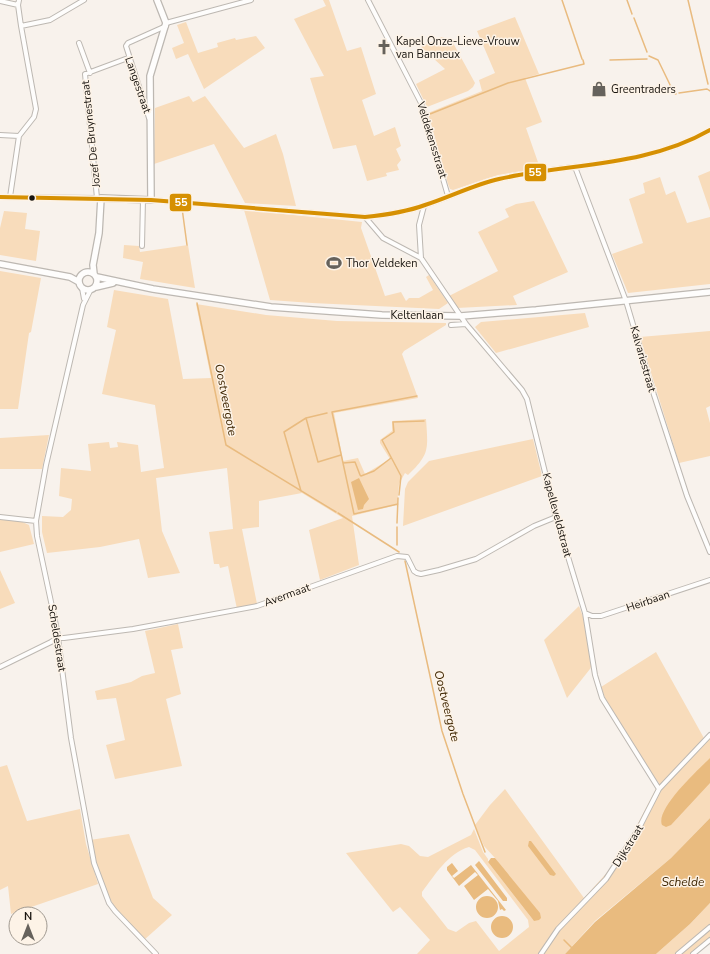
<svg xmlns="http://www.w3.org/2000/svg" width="710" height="954" viewBox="0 0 710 954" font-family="'Nunito Sans',sans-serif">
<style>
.green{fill:#f8dcbb;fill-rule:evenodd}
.water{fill:#e9bb7f}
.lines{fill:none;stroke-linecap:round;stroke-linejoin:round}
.stream{stroke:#e9bb7f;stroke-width:1.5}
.street-casing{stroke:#bdb8b2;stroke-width:6}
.secondary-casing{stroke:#bdb8b2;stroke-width:8}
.street{stroke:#fefdfc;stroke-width:4}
.secondary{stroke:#fefdfc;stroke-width:5.5}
.bus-1-casing{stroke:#fdf3e7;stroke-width:7}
.bus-1{stroke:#d69002;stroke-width:4}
.bus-dot{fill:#18140f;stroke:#fdf3e7;stroke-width:1.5}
.labels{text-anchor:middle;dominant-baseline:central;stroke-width:3;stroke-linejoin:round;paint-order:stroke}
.poi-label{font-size:11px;fill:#18140f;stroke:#fdf3e7;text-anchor:start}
.street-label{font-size:11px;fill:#18140f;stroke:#fdf3e7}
.water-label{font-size:12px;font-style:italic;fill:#3e2500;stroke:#fdf3e7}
.line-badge{stroke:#fdf3e7;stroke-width:1.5}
.badge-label{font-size:11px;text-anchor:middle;font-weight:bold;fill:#fff}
</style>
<rect width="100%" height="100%" fill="#f8f2ec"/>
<!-- green -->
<path class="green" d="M 323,0 L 329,0 L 347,51 L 361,47 L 376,94 L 362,100 L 374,136 L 395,127 L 401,146 L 396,149 L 401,160 L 397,165 L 399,170 L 386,173 L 387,176 L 367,181 L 356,145 L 333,149 L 310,78 L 324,76 L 294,19 L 326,6 Z
M 515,17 L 539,74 L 525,78 L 542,122 L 526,128 L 540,168 L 498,175 L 453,190 L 450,189 L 448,184 L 428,113 L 482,91 L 479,80 L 495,73 L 477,31 Z
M 186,22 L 198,53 L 218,47 L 217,43 L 235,38 L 236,40 L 256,36 L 265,48 L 204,89 L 188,54 L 176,59 L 172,48 L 184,43 L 177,25 Z
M 442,37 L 452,41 L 475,83 L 473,87 L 468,91 L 427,107 L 416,84 L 445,69 L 421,47 Z
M 189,96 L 193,102 L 205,96 L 244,148 L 276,134 L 283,154 L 296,206 L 245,203 L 214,144 L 154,164 L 155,108 Z
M 710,171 L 710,211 L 698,176 Z
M 660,177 L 666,195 L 675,191 L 687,223 L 710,217 L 710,284 L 628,293 L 612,254 L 643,243 L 629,199 L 645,193 L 643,183 Z
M 534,201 L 568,272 L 513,296 L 517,305 L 457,308 L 449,296 L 498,271 L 478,232 L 509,217 L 505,209 L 516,204 Z
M 244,210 L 362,222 L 361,228 L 385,296 L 401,292 L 406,301 L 409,298 L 419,298 L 433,290 L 426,277 L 429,275 L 448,303 L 439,309 L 312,303 L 270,300 Z
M 4,211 L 27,213 L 25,229 L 40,231 L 36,261 L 0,255 L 0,228 Z
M 124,245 L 139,246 L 140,252 L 188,245 L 195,288 L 140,279 L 143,262 L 123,258 Z
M 0,271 L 41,278 L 31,332 L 29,333 L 18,409 L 0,409 Z
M 114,290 L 168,299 L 183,379 L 211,378 L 196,304 L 266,315 L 337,321 L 446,323 L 446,325 L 404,351 L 402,354 L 418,398 L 334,413 L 343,461 L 358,458 L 365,474 L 390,459 L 380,443 L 380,440 L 392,431 L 392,421 L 426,419 C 428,449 430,454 408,475 L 405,473 L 399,484 L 397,505 L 352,516 L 359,565 L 320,580 L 309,530 L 343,518 L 302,493 L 259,501 L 259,527 L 242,529 L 257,604 L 237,609 L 228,566 L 220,568 L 219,564 L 214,564 L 209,532 L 233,529 L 227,468 L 156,478 L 162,531 L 180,573 L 148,578 L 139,539 L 100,547 L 47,553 L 42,532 L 42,516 L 63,517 L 71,510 L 72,499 L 59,496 L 61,468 L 91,471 L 88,444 L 109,442 L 110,448 L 118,447 L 117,442 L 138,445 L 141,472 L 164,468 L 155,405 L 102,394 L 116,330 L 107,327 Z
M 585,313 L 589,327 L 496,353 L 475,327 L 481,322 Z
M 710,331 L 710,406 L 706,408 L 710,423 L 710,456 L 679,463 L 640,337 Z
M 49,435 L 42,469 L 0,469 L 0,438 Z
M 533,439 L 542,476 L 403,526 L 405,489 L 408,482 L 429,461 Z
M 0,520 L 18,520 L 29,525 L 34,544 L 0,552 Z
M 0,570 L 15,603 L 0,609 Z
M 579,606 L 583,617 L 592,664 L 590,669 L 567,698 L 544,640 Z
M 178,624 L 183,648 L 171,650 L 181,694 L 166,699 L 182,766 L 115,779 L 106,745 L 125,740 L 116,698 L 97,700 L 95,691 L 131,682 L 142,676 L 155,673 L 145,631 Z
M 656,652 L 705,740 L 710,735 L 710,818 L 671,858 L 595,921 L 565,954 L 417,954 L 430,940 L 400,907 L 393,912 L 346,853 L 401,844 L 409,846 L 420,856 L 428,857 L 471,835 L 474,829 L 483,852 L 488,859 L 488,862 L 534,921 L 495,858 L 484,846 L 475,825 L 490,805 L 505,789 L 584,898 L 612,867 L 635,829 L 659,783 L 655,779 L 605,698 L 601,687 ZM 469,847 L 475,850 L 528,920 L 529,927 L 499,951 L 476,921 L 469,923 L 456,932 L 448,929 L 422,896 L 422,892 C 435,875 448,853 469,847 Z
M 7,765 L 27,821 L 80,809 L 86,844 L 98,884 L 11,914 L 8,886 L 0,890 L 0,767 Z
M 129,834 L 153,898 L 172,915 L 144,940 C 135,931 125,921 117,910 C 102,889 97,864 90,840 Z
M 710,903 L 710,937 L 690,954 L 656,954 L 690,924 Z"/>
<!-- water -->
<path class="water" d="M 359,478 L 369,499 L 364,505 L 363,509 L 358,510 L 351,482 Z
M 710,758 L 710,783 L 671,825 L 666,827 L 662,825 C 655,809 699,769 710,758 Z
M 710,818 L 710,903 L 690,924 L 656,954 L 565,954 L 595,922 L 671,858 Z
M 529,841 L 531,841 L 556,874 L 554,876 L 550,875 L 528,846 Z
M 491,858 L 495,858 L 540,913 L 541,918 L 539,920 L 534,921 L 488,862 Z
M 479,861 L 507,898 L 507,901 L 503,901 L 475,865 Z
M 452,863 L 458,871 L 452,876 L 454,878 L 471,865 L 506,910 L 504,911 L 502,909 L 500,910 L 498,901 L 488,889 L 474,900 L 464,886 L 478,875 L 475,872 L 459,886 L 447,870 L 447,867 Z
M476 907a11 11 0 1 1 22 0a11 11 0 1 1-22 0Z
M491 927a11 11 0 1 1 22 0a11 11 0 1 1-22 0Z"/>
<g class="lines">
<!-- stream -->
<path class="stream" d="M 562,0 L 582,59
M 627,0 L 632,14
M 688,0 L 708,84
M 634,18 L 647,52
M 649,56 L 658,60 L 674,93 L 676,94
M 610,60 L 647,59
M 679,93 L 707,89 L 710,91
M 430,114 L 508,83 L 584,64 L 583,60
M 182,208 L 187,245
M 197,303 L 226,445 L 336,512
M 327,413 L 306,418 L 318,462 L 341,455
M 391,458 L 374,471 L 361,476 L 360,475 L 355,462 L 343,463 L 354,514 L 398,504
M 343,463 L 332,412 L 417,396
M 301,491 L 284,432 L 306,418
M 399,495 L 401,476 L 382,440 L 394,432 L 393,422 L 424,421
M 338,513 L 399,552
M 397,523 L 398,498
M 397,527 L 397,545
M 405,561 L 442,731 L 463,794 L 485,852
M 564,940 L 573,949"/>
<!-- street casing -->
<g class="street-casing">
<path id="street" d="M 368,0 L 421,103 L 448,196
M 0,1 L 18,5
M 166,23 L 251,0
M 21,26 L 50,20 L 84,0
M 79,43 L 90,73
M 149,118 L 126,46 L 128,43 L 166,26
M 0,135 L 19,136
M 575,167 L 626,301 L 654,395 L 687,496 L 710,552
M 0,197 L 98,198
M 10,197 L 19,136 L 34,117 L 36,109 L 21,26 L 18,5 L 19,0
M 97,198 L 85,74 L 128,58
M 151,200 L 365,217 C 385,215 406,212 425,205 C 450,197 473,185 499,179 C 570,163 646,167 710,130
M 365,217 L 383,238 L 421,258 L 466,324 L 522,390 L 527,399 L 556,517 L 585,613 L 595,675 L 602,698 L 659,789
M 142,246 L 143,199
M 421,258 L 419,225 L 424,206
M 82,288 L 84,299
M 90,291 L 83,305 L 46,465 L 36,521 L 37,536 L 57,630 L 71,738 L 94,863 L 109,903 L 115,911 L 156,954
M 451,325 L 466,324
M 0,517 L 36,521
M 585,613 L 592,616 L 601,616 L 710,580
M 0,667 L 51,642 L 57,638 L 64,638 L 133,629 L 257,606 L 397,556 L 407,557 L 414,571 L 417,573 L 421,574 L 439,570 L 476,559 L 534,526 L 556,517
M 541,954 L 558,929 L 606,879 L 638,830 L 659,789 L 710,735
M 678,954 L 710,927
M 693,954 L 710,940"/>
</g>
<!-- secondary casing -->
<g class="secondary-casing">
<path id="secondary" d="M 0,264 L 70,277 L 79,282
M79 281a9 9 0 1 1 18 0a9 9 0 1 1-18 0Z
M 94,274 L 93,265 L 99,233 L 101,198 L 151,200 L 150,76 L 166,23 L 157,0
M 97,277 L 153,289 L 271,307 L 382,315 L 461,316 L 536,310 L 710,292
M 96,287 L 113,283"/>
</g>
<!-- street -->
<use href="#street" class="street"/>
<!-- secondary -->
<use href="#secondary" class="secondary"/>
<!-- bus-1 casing -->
<g class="bus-1-casing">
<path id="bus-1" d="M 0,197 L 151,200 L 365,217 C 385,215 406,212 425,205 C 450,197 473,185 499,179 C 570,163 646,167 710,130"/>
</g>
<!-- bus-1 -->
<use href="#bus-1" class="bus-1"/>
</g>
<!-- icons -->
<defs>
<g id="church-bare" transform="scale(1.2)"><path d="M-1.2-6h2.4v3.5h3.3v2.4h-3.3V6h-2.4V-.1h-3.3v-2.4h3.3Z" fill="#66625c" stroke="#fdf3e7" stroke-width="2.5" paint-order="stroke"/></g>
<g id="shop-bare" transform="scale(1.2)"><path d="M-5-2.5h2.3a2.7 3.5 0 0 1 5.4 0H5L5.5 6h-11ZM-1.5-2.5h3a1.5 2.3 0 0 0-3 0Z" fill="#66625c" stroke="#fdf3e7" stroke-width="2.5" paint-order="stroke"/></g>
<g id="stadium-bare" transform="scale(1.2)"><path d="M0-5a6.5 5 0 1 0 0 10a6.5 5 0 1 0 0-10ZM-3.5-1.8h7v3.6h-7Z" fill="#66625c" stroke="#fdf3e7" stroke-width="2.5" paint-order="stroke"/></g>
</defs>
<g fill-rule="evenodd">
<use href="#church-bare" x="384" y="47"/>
<use href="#shop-bare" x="599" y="89"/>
<use href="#stadium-bare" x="334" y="263"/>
</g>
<!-- markers -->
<circle class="bus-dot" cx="32" cy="198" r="3.5"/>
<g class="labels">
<!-- poi labels -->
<g class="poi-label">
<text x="396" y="41">Kapel Onze-Lieve-Vrouw<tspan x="396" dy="13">van Banneux</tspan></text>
<text x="611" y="89">Greentraders</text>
<text x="346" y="263">Thor Veldeken</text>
</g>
<!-- street labels -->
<g class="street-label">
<text transform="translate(138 85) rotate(71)">Langestraat</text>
<text transform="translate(91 134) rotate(-96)">Jozef De Bruynestraat</text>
<text transform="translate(432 140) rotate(73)">Veldekensstraat</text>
<text x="417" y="315">Keltenlaan</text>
<text transform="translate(643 359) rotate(74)">Kalvariestraat</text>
<text transform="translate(557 515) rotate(75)">Kapelleveldstraat</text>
<text transform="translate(287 595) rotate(-20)">Avermaat</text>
<text transform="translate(648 601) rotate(-19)">Heirbaan</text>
<text transform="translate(57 638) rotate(81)">Scheldestraat</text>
<text transform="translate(628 846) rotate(-58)">Dijkstraat</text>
</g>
<!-- water labels -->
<g class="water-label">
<text transform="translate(226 400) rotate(79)">Oostveergote</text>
<text transform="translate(447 706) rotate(76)">Oostveergote</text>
<text x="683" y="882">Schelde</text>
</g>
</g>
<g class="line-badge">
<rect x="524" y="163" width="23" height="19" rx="4" fill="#d69002"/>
<rect x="169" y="193" width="23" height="19" rx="4" fill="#d69002"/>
</g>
<g class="badge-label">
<text x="535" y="176">55</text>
<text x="181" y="206">55</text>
</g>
<!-- north arrow -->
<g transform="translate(28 926)"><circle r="19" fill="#fdf3e7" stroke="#a19a91"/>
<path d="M0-3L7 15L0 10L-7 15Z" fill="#66625c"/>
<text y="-6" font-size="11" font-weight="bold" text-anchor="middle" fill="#18140f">N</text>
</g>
</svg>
